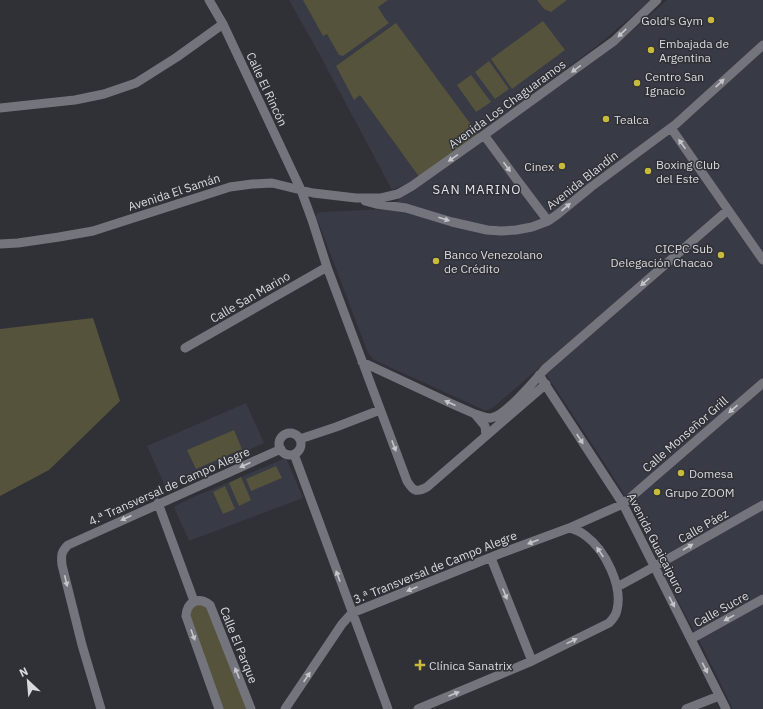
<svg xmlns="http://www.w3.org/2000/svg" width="763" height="709" viewBox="0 0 763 709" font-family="'IBM Plex Sans',sans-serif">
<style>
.built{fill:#383a45}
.green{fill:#55533c}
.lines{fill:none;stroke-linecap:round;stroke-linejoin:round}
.minor{stroke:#74757c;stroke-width:9}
.oneway{fill:#c5c6ca}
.poi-dot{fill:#c8bb3b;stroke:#303137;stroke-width:1.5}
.labels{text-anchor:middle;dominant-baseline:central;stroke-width:3;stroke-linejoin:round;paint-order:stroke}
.poi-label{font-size:12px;fill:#d9dade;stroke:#303137;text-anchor:start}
.street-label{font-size:12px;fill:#d9dade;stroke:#303137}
.neighbourhood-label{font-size:13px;letter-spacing:1px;fill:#e1e2e9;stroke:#303137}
</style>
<rect width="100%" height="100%" fill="#303137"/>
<!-- built -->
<path class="built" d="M 289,0 L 651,0 L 598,45 L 420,178 L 392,190 L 321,57 Z
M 667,0 L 763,0 L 763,709 L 733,709 L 701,644 L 663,573 L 635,512 L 609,470 L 548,377 L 540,367 L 496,405 L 491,409 L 487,410 L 484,410 L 374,360 L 368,353 L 316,216 L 317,213 L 323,212 L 387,209 L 405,194 L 588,66 L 615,46 Z
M 246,403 L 264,443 L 166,488 L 147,446 Z
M 286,458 L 303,498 L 189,541 L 174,507 L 189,499 Z"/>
<!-- green -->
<path class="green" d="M 303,0 L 388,0 L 378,7 L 384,17 L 389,23 L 343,56 L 339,55 L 327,34 L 323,36 Z
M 537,0 L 567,0 L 551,12 L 544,9 Z
M 543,21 L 565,50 L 512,89 L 491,59 Z
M 396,23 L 478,134 L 420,178 L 360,95 L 354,100 L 336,66 Z
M 489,61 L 509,89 L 495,99 L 475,72 Z
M 471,75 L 491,102 L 476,112 L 457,85 Z
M 93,318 L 120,401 L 49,470 L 0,496 L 0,329 Z
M 234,430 L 242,449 L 196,469 L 187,450 Z
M 276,466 L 282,478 L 251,491 L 246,479 Z
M 241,477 L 251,500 L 239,506 L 229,483 Z
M 225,486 L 235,509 L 223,514 L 213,492 Z
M 206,602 L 251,709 L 219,709 L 188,608 Z"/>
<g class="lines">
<!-- minor -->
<path class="minor" d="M 209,0 L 223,24 L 301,190 L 312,220 L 327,267 L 407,481 C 413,491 416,493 427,487 L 546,384
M 0,108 L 75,100 L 104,94 L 136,83 L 177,57 L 223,24
M 671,128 L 763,260
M 484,135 L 517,180 L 548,221
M 365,201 L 376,204 L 406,208 L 452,222 L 487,230 L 501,231 L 516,230 L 532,227 L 548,221 L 558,214 L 591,187 L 676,124 L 763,45
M 0,244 L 18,243 L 59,237 L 93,231 L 230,187 L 252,184 L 272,183 L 313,193 L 356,198 L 381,198 L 398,194 L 412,186 L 484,135 L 614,41 L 657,0
M 185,348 L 327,267
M 362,362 L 450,403 L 475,414 L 485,426 L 486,436
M 539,375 L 608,481 L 623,504 L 726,709
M 475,414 C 480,416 486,418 491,418 C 506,416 534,381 545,369 L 728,210
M279 444a11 11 0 1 1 22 0a11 11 0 1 1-22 0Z
M 300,439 L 336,427 L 380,410
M 294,454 L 388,709
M 158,503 L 194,601
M 491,558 L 532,661
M 617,587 C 666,561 714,532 763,505
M 691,639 L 763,599
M 101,709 L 82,645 L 62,565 C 61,555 61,552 68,545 L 281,449
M 219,709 L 186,616 C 187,602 198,596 210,605 L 251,709
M 285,709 L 342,624 L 352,613 L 499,554 L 569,528 L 623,504 L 763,383
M 418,709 L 532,661 L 609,623 C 613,619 616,615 617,610 C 623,586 605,550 586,536 C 581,532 575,529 569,528
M 686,709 L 719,696"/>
</g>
<!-- one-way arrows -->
<defs><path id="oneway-solid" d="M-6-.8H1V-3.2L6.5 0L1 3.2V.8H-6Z"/></defs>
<g class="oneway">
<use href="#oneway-solid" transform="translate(622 33) rotate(136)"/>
<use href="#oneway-solid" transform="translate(576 69) rotate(144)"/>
<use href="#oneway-solid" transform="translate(720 83) rotate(-43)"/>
<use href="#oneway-solid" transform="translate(682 144) rotate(-126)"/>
<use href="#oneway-solid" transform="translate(453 158) rotate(145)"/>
<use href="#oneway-solid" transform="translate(507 167) rotate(54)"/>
<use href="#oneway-solid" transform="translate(566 207) rotate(-40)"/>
<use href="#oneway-solid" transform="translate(444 219) rotate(17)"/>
<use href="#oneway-solid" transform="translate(645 282) rotate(139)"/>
<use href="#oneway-solid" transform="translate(450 403) rotate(-156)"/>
<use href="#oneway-solid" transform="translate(733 409) rotate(139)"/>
<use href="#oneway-solid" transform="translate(580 439) rotate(57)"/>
<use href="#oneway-solid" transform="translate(394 446) rotate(69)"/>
<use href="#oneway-solid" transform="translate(245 465) rotate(156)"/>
<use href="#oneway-solid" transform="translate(126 518) rotate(155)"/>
<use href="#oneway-solid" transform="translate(533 542) rotate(159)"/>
<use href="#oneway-solid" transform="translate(688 547) rotate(-31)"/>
<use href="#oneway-solid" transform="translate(600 552) rotate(-124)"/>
<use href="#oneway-solid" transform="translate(338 576) rotate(-110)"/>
<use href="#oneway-solid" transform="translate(66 581) rotate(76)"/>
<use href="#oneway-solid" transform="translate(412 589) rotate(158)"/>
<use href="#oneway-solid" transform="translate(505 594) rotate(68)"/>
<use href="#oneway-solid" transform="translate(672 602) rotate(63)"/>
<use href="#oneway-solid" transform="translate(729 618) rotate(151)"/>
<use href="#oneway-solid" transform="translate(193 635) rotate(70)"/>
<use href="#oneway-solid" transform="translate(572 641) rotate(-26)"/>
<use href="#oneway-solid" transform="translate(705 668) rotate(63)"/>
<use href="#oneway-solid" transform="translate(237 673) rotate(-112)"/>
<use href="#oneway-solid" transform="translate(307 677) rotate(-56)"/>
<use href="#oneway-solid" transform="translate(454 694) rotate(-23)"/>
</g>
<!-- markers -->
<g class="poi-dot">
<circle cx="711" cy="20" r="4"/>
<circle cx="651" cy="50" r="4"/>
<circle cx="637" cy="83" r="4"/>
<circle cx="606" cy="119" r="4"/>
<circle cx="562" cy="166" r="4"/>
<circle cx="648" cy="171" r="4"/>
<circle cx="721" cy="255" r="4"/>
<circle cx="436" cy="261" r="4"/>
<circle cx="681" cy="473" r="4"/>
<circle cx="657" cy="492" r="4"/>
<path d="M418 659h4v4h4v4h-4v4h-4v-4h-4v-4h4z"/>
</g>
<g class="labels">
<!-- poi labels -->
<g class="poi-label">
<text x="703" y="20" text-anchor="end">Gold's Gym</text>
<text x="659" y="43">Embajada de<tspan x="659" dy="14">Argentina</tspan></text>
<text x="645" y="76">Centro San<tspan x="645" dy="14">Ignacio</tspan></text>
<text x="614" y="119">Tealca</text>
<text x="656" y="164">Boxing Club<tspan x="656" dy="14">del Este</tspan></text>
<text x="554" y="166" text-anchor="end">Cinex</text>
<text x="713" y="248" text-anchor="end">CICPC Sub<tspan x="713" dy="14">Delegación Chacao</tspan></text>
<text x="444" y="254">Banco Venezolano<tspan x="444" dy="14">de Crédito</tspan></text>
<text x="689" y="473">Domesa</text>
<text x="665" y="492">Grupo ZOOM</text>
<text x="429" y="665">Clínica Sanatrix</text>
</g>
<!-- street labels -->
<g class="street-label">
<text transform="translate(267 89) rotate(65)">Calle El Rincón</text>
<text transform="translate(507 104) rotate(-36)">Avenida Los Chaguaramos</text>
<text transform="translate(582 180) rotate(-38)">Avenida Blandín</text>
<text transform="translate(174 192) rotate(-18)">Avenida El Samán</text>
<text transform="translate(250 297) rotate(-30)">Calle San Marino</text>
<text transform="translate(685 434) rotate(-41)">Calle Monseñor Grill</text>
<text transform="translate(169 486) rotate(-24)">4.ª Transversal de Campo Alegre</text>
<text transform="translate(703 526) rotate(-30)">Calle Páez</text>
<text transform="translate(656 543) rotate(63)">Avenida Guaicaipuro</text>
<text transform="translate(435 567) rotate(-22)">3.ª Transversal de Campo Alegre</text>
<text transform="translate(721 609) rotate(-29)">Calle Sucre</text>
<text transform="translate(239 645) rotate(68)">Calle El Parque</text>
</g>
<!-- neighbourhood labels -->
<g class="neighbourhood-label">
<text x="477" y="189">SAN MARINO</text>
</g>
</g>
<!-- north arrow -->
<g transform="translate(28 681) rotate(334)" stroke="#303137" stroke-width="3" paint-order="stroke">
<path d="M0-3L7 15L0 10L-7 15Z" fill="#d9dade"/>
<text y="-6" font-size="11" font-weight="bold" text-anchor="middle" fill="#d9dade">N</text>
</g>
</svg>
